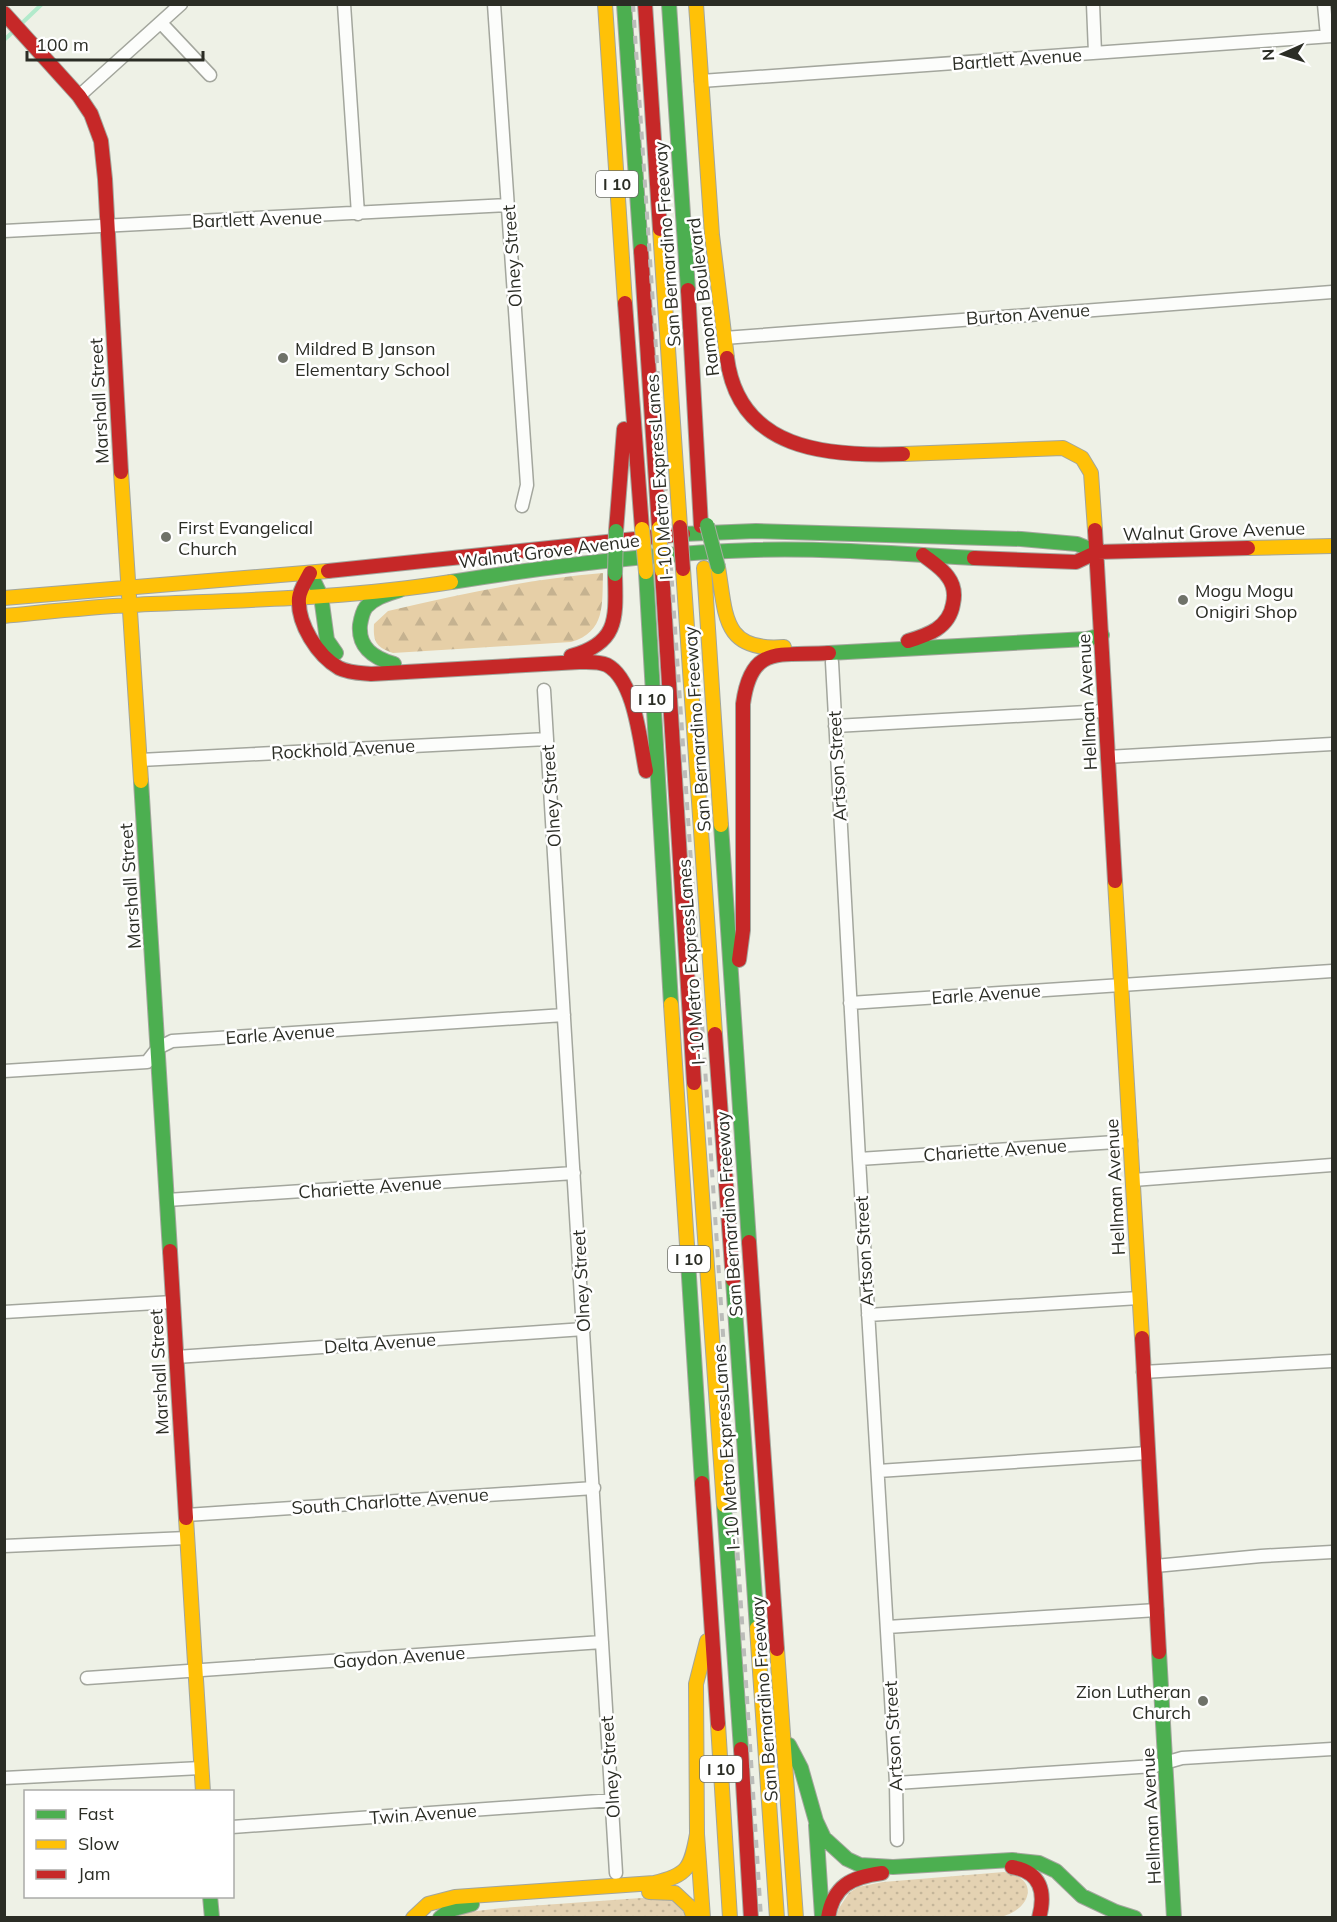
<svg xmlns="http://www.w3.org/2000/svg" width="1337" height="1922" viewBox="0 0 1337 1922" font-family="Mulish,sans-serif">
<style>
.grass{fill:url(#grass-dots)}
.forest{fill:url(#forest-firs)}
.lines{fill:none;stroke-linecap:round;stroke-linejoin:round}
.stream{stroke:#b1eacb;stroke-width:4}
.street-casing{stroke:#a3a69d;stroke-width:15}
.fast-casing{stroke:#a3a69d;stroke-width:16}
.slow-casing{stroke:#a3a69d;stroke-width:16}
.jam-casing{stroke:#a3a69d;stroke-width:16}
.street{stroke:#fcfdfb;stroke-width:12}
.fast{stroke:#4caf50;stroke-width:14}
.slow{stroke:#ffc107;stroke-width:14}
.jam{stroke:#c62828;stroke-width:14}
.rail{stroke:#bbbcb9;stroke-width:4;stroke-dasharray:8 8;stroke-linecap:butt}
.fast-bridge-casing{stroke:#a5ad9f;stroke-width:16;stroke-linecap:butt}
.slow-bridge-casing{stroke:#a5ad9f;stroke-width:16;stroke-linecap:butt}
.jam-bridge-casing{stroke:#a5ad9f;stroke-width:16;stroke-linecap:butt}
.fast-bridge{stroke:#4caf50;stroke-width:14}
.slow-bridge{stroke:#ffc107;stroke-width:14}
.jam-bridge{stroke:#c62828;stroke-width:14}
.poi-dot{fill:#6f7269;stroke:#fff;stroke-width:2}
.labels{text-anchor:middle;dominant-baseline:central;stroke-width:5;stroke-linejoin:round;paint-order:stroke}
.shield{fill:#fff;stroke:#6b6c66;stroke-width:1.5}
.shield-label{font-size:16px;font-weight:bold;fill:#2b2d25}
.street-label{font-size:18px;fill:#2b2d25;stroke:#fff}
.poi-label{font-size:18px;fill:#2b2d25;stroke:#fff;text-anchor:start}
</style>
<defs>
<pattern id="grass-dots" width="8" height="8" patternUnits="userSpaceOnUse" patternTransform="scale(1.5)"><rect width="8" height="8" fill="#e4d2b2"/><path d="M2 2h.1M6 6h.1" fill="none" stroke="#c4b599" stroke-width="1.8" stroke-linecap="round"/></pattern>
<pattern id="forest-firs" width="22" height="20" patternUnits="userSpaceOnUse" patternTransform="scale(1.5)"><rect width="22" height="20" fill="#e6cfa7"/><path d="M5 1l3.5 6h-7zM16 11l3.5 6h-7z" fill="#c5b290"/></pattern>
</defs>
<rect width="100%" height="100%" fill="#eef1e6"/>
<!-- grass -->
<path class="grass" d="M 1004,1872 C 1042,1878 1030,1911 1000,1917 L 836,1918 L 839,1908 L 849,1893 L 858,1887 L 883,1882 Z
M 655,1897 L 671,1899 L 690,1918 L 454,1918 L 468,1912 L 502,1908 Z"/>
<!-- forest -->
<path class="forest" d="M 603,573 C 602,604 606,632 571,642 L 393,653 C 376,647 373,642 374,624 L 388,611 C 459,594 530,579 603,573 Z"/>
<g class="lines">
<!-- stream -->
<path class="stream" d="M 20,25 L 42,4
M 4,40 L 15,30"/>
<!-- street casing -->
<g class="street-casing">
<path id="street" d="M 344,4 L 358,214
M 494,4 L 527,485 L 522,506
M 1093,4 L 1095,53
M 1324,4 L 1327,36
M 162,24 L 210,75
M 701,81 L 1332,36
M 79,96 L 181,4
M 4,231 L 508,205
M 724,338 L 1332,292
M 832,662 L 859,1159 L 896,1783 L 897,1840
M 544,690 L 616,1873
M 835,726 L 1104,711
M 1107,757 L 1332,744
M 140,760 L 547,739
M 850,1003 L 1332,971
M 4,1071 L 147,1062 L 158,1048 L 172,1041 L 564,1015
M 859,1159 L 1131,1141
M 1133,1180 L 1332,1165
M 167,1200 L 574,1173
M 4,1312 L 173,1302
M 868,1315 L 1139,1298
M 176,1357 L 584,1329
M 1143,1372 L 1332,1361
M 878,1471 L 1148,1453
M 186,1515 L 594,1488
M 4,1546 L 187,1538
M 1155,1566 L 1261,1556 L 1332,1552
M 887,1627 L 1157,1610
M 87,1678 L 602,1642
M 4,1778 L 201,1768
M 896,1783 L 1154,1766 L 1182,1758 L 1332,1749
M 232,1827 L 613,1800"/>
</g>
<!-- fast casing -->
<g class="fast-casing">
<path id="fast" d="M 624,4 L 641,251
M 669,4 L 688,290
M 683,534 L 756,531 L 1021,539 L 1077,544 L 1097,552
M 646,572 L 671,1004
M 310,573 L 321,596 L 327,640 L 336,653
M 451,582 C 552,566 653,553 755,550 C 828,548 901,554 974,558
M 829,653 L 1087,639 L 1102,635
M 394,664 C 374,658 358,648 360,625 C 361,619 363,611 366,607 C 375,597 388,594 400,590
M 141,781 L 170,1251
M 721,825 L 749,1242
M 687,1245 L 702,1483
M 733,1280 L 757,1628
M 724,1505 L 741,1749
M 1159,1652 L 1174,1918
M 789,1745 L 801,1768 L 816,1821 L 824,1838 L 847,1859 L 860,1865 L 893,1867 L 1012,1860 L 1039,1863 L 1056,1871 L 1082,1896 L 1116,1912 L 1135,1918
M 816,1825 L 822,1916
M 210,1896 L 212,1918
M 440,1918 L 450,1910 L 472,1904"/>
</g>
<!-- slow casing -->
<g class="slow-casing">
<path id="slow" d="M 605,4 L 625,303
M 696,4 L 712,235 L 727,358
M 660,229 L 680,527
M 903,454 L 1063,448 L 1082,458 L 1091,473 L 1095,530
M 121,472 L 141,781
M 1248,548 L 1332,546
M 718,567 C 726,615 722,652 784,647
M 704,568 L 721,825
M 683,569 L 715,1034
M 4,598 L 328,571
M 4,616 C 46,612 89,607 132,605 C 239,600 345,599 451,582
M 1115,881 L 1142,1338
M 671,1004 L 687,1245
M 694,1083 L 724,1505
M 186,1518 L 203,1792
M 757,1628 L 777,1918
M 777,1649 L 796,1918
M 718,1724 L 730,1918
M 649,1892 L 675,1893 L 690,1907 L 694,1918
M 413,1918 L 428,1904 L 455,1897 L 654,1883 C 688,1875 691,1868 697,1834
M 703,1918 L 697,1834 L 696,1684 L 707,1641"/>
</g>
<!-- jam casing -->
<g class="jam-casing">
<path id="jam" d="M 645,4 L 660,229
M 4,13 L 79,96 L 91,114 L 101,141 L 105,179 L 121,472
M 641,251 L 659,528
M 688,290 L 701,526
M 625,303 L 642,529
M 727,358 C 739,450 827,457 903,454
M 1095,530 L 1115,881
M 616,531 L 624,429
M 974,558 L 1076,562 L 1097,552 L 1248,548
M 328,571 L 683,534
M 662,571 L 694,1083
M 310,573 C 306,581 300,589 299,598 C 297,624 318,656 339,668 C 349,673 360,673 371,674 L 579,662 C 588,662 598,661 607,665 C 635,680 640,742 646,771
M 908,641 C 928,635 949,628 953,604 C 955,595 954,585 948,577 C 942,568 932,562 923,555
M 571,656 C 619,643 616,618 615,574
M 739,960 L 743,930 L 743,704 C 751,644 779,656 829,653
M 715,1034 L 733,1280
M 749,1242 L 777,1649
M 170,1251 L 186,1518
M 1142,1338 L 1159,1652
M 702,1483 L 718,1724
M 741,1749 L 751,1918
M 1012,1867 C 1041,1872 1046,1892 1039,1918
M 828,1918 C 833,1886 851,1877 882,1873"/>
</g>
<!-- street -->
<use href="#street" class="street"/>
<!-- fast -->
<use href="#fast" class="fast"/>
<!-- slow -->
<use href="#slow" class="slow"/>
<!-- jam -->
<use href="#jam" class="jam"/>
<!-- rail -->
<path class="rail" d="M 633,4 C 675,642 721,1280 761,1918"/>
<!-- fast-bridge casing -->
<g class="fast-bridge-casing">
<path id="fast-bridge" d="M 707,525 L 718,567
M 615,574 L 616,531"/>
</g>
<!-- slow-bridge casing -->
<g class="slow-bridge-casing">
<path id="slow-bridge" d="M 659,528 L 662,571
M 642,529 L 646,572"/>
</g>
<!-- jam-bridge casing -->
<g class="jam-bridge-casing">
<path id="jam-bridge" d="M 680,527 L 683,569"/>
</g>
<!-- fast-bridge -->
<use href="#fast-bridge" class="fast-bridge"/>
<!-- slow-bridge -->
<use href="#slow-bridge" class="slow-bridge"/>
<!-- jam-bridge -->
<use href="#jam-bridge" class="jam-bridge"/>
</g>
<!-- markers -->
<g class="poi-dot">
<circle cx="283" cy="358" r="6"/>
<circle cx="166" cy="537" r="6"/>
<circle cx="1183" cy="600" r="6"/>
<circle cx="1203" cy="1701" r="6"/>
</g>
<g class="labels">
<!-- shield labels -->
<g class="shield">
<rect x="596" y="171" width="42" height="26" rx="4.5"/>
<rect x="631" y="686" width="42" height="26" rx="4.5"/>
<rect x="668" y="1246" width="42" height="26" rx="4.5"/>
<rect x="700" y="1756" width="42" height="26" rx="4.5"/>
</g>
<g class="shield-label">
<text x="617" y="184">I 10</text>
<text x="652" y="699">I 10</text>
<text x="689" y="1259">I 10</text>
<text x="721" y="1769">I 10</text>
</g>
<!-- street labels -->
<g class="street-label">
<text transform="translate(1017 59) rotate(-4)">Bartlett Avenue</text>
<text transform="translate(257 219) rotate(-2)">Bartlett Avenue</text>
<text transform="translate(667 244) rotate(-94)">San Bernardino Freeway</text>
<text transform="translate(512 256) rotate(-94)">Olney Street</text>
<text transform="translate(703 297) rotate(-97)">Ramona Boulevard</text>
<text transform="translate(1028 314) rotate(-4)">Burton Avenue</text>
<text transform="translate(99 401) rotate(-93)">Marshall Street</text>
<text transform="translate(659 477) rotate(-94)">I-10 Metro ExpressLanes</text>
<text transform="translate(1214 531) rotate(-2)">Walnut Grove Avenue</text>
<text transform="translate(549 551) rotate(-7)">Walnut Grove Avenue</text>
<text transform="translate(1087 702) rotate(-93)">Hellman Avenue</text>
<text transform="translate(697 729) rotate(-94)">San Bernardino Freeway</text>
<text transform="translate(343 749) rotate(-3)">Rockhold Avenue</text>
<text transform="translate(837 766) rotate(-93)">Artson Street</text>
<text transform="translate(551 796) rotate(-94)">Olney Street</text>
<text transform="translate(130 886) rotate(-94)">Marshall Street</text>
<text transform="translate(691 962) rotate(-94)">I-10 Metro ExpressLanes</text>
<text transform="translate(986 994) rotate(-4)">Earle Avenue</text>
<text transform="translate(280 1034) rotate(-4)">Earle Avenue</text>
<text transform="translate(995 1150) rotate(-4)">Chariette Avenue</text>
<text transform="translate(370 1187) rotate(-4)">Chariette Avenue</text>
<text transform="translate(1115 1187) rotate(-93)">Hellman Avenue</text>
<text transform="translate(729 1214) rotate(-94)">San Bernardino Freeway</text>
<text transform="translate(864 1251) rotate(-93)">Artson Street</text>
<text transform="translate(581 1281) rotate(-93)">Olney Street</text>
<text transform="translate(380 1343) rotate(-4)">Delta Avenue</text>
<text transform="translate(159 1372) rotate(-93)">Marshall Street</text>
<text transform="translate(726 1447) rotate(-94)">I-10 Metro ExpressLanes</text>
<text transform="translate(390 1501) rotate(-4)">South Charlotte Avenue</text>
<text transform="translate(399 1657) rotate(-4)">Gaydon Avenue</text>
<text transform="translate(764 1699) rotate(-94)">San Bernardino Freeway</text>
<text transform="translate(893 1736) rotate(-93)">Artson Street</text>
<text transform="translate(610 1767) rotate(-94)">Olney Street</text>
<text transform="translate(423 1814) rotate(-4)">Twin Avenue</text>
<text transform="translate(1151 1816) rotate(-93)">Hellman Avenue</text>
</g>
<!-- poi labels -->
<g class="poi-label">
<text x="295" y="348">Mildred B Janson<tspan x="295" dy="21">Elementary School</tspan></text>
<text x="178" y="527">First Evangelical<tspan x="178" dy="21">Church</tspan></text>
<text x="1195" y="590">Mogu Mogu<tspan x="1195" dy="21">Onigiri Shop</tspan></text>
<text x="1191" y="1691" text-anchor="end">Zion Lutheran<tspan x="1191" dy="21">Church</tspan></text>
</g>
</g>
<!-- border -->
<rect width="1337" height="1922" fill="none" stroke="#2b2d25" stroke-width="12"/>
<!-- legend -->
<rect x="24" y="1790" width="210" height="108" fill="#ffffff" stroke="#aaaba8" stroke-width="1.5"/>
<rect x="36" y="1810" width="30" height="9" fill="#4caf50" stroke="#aaaba8" stroke-width="1.5"/>
<text x="78" y="1820" font-size="18" fill="#2b2d25">Fast</text>
<rect x="36" y="1840" width="30" height="9" fill="#ffc107" stroke="#aaaba8" stroke-width="1.5"/>
<text x="78" y="1850" font-size="18" fill="#2b2d25">Slow</text>
<rect x="36" y="1870" width="30" height="9" fill="#c62828" stroke="#aaaba8" stroke-width="1.5"/>
<text x="78" y="1880" font-size="18" fill="#2b2d25">Jam</text>
<!-- north arrow -->
<g transform="translate(1283 54) rotate(267)" stroke="#ffffff" stroke-width="4.5" paint-order="stroke">
<path d="M0-4.5L10 22L0 15L-10 22Z" fill="#2b2d25"/>
<text y="-9" font-size="16" font-weight="bold" text-anchor="middle" fill="#2b2d25">N</text>
</g>
<!-- scale -->
<path d="M27 51v9h176v-9" fill="none" stroke="#2b2d25" stroke-width="3"/>
<text x="36" y="51" font-size="18" fill="#2b2d25" stroke="#ffffff" stroke-width="4.5" paint-order="stroke">100 m</text>
</svg>
